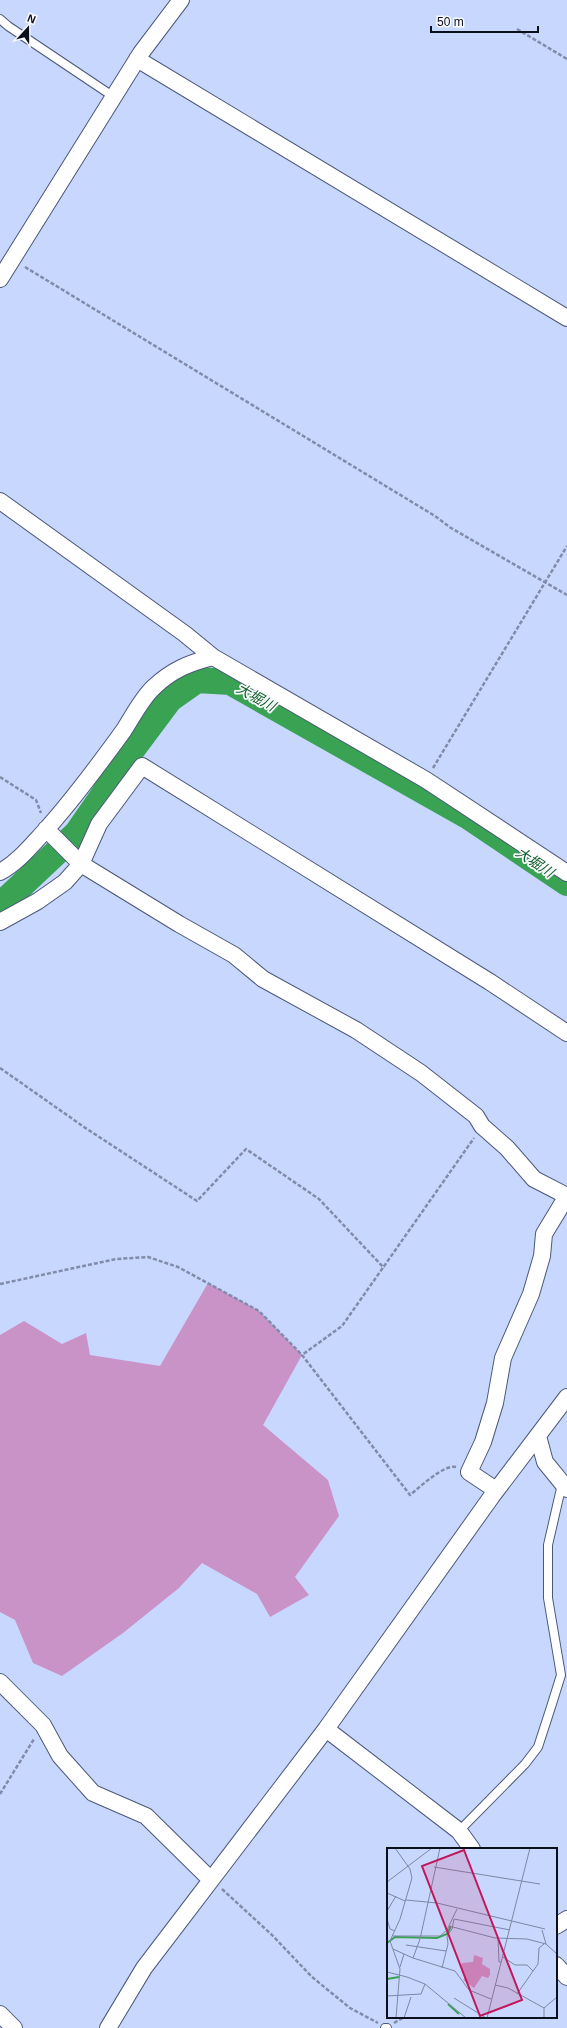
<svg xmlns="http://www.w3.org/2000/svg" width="567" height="2028" viewBox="0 0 567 2028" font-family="Helvetica,'Noto Sans JP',sans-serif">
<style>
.green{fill:#ca93c7}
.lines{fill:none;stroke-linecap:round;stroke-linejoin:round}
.river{stroke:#39a353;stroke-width:26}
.lane-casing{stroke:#4b5878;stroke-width:10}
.street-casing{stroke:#4b5878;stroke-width:18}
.path{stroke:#818caa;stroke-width:2.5;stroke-dasharray:4 2;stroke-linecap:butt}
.lane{stroke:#fff;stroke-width:8}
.street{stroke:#fff;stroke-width:16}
.labels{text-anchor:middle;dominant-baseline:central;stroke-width:3.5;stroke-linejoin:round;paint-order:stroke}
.water-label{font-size:14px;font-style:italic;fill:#145d28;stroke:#f7f9fd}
.inset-river{fill:none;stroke:#39a353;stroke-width:2}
.inset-road{fill:none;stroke:#7c87a4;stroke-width:1}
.view{fill:#c2185b;fill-opacity:0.15;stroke:#c2185b;stroke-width:2}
.inset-edge{fill:none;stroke:#0a0f1c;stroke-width:2}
</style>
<rect width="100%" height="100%" fill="#c8d7fe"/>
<!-- green -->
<path class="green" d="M 208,1283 L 259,1311 L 302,1355 L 263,1425 L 328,1480 L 339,1516 L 295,1577 L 309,1595 L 270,1617 L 257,1594 L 202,1563 L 179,1588 L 123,1633 L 62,1676 L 33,1663 L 15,1620 L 0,1612 L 0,1335 L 24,1321 L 62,1344 L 86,1333 L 90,1355 L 160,1366 Z"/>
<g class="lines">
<!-- river -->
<path class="river" d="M 0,902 L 9,897 L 77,833 L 102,797 L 123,762 L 170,699 L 197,680 L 230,682 L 469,817 L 567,883"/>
<!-- lane casing -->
<g class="lane-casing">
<path id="lane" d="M 0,19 L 8,26 L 114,97
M 459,1831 L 525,1764 L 538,1747 L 551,1707 L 561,1675 L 548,1598 L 548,1545 L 562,1484
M 385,2028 L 387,2028"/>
</g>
<!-- street casing -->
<g class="street-casing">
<path id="street" d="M 137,59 L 567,318
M 0,279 L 141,53 L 181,0
M 0,501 L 185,634 L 213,657 L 426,780 L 567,873
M 46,829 L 81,864 L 179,924 L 234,955 L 263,979 L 356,1030 L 421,1073 L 476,1116 L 482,1126 L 507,1148 L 534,1179 L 567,1196
M 0,872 C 17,863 30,847 43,833 C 73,800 98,766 124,730 C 133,716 142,698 154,687 C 172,670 189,663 213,657
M 0,922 L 38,901 L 65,882 L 81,864 L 99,824 L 142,766 L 490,982 L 567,1033
M 538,1436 L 545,1462 L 567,1489
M 496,1490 L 469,1472 L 483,1442 L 495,1403 L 503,1358 L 531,1294 L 542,1256 L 544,1234 L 567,1196
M 0,1682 L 43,1725 L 60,1756 L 93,1793 L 146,1816 L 210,1879
M 326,1729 L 459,1831 L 472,1849
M 556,1926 L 567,1919
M 556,1965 L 567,1977
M 0,2014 L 14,2028
M 108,2028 L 144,1968 L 326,1729 L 492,1496 L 567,1397"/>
</g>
<!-- path -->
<path class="path" d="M 517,29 L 567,59
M 25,267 L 435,516 L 451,528 L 567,595
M 433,768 L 567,546
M 0,777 L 36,800 L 41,813
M 0,1068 L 84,1127 L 197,1201 L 246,1149 L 319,1199 L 384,1268
M 0,1284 L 116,1259 L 148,1257 L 178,1267 L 259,1311 L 302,1355
M 456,1467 C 444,1464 420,1487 410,1495 L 302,1355 L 342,1326 L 474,1138
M 0,1794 L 34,1739
M 222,1889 L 272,1935 L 312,1977 L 350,2008 L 378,2023
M 394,2023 L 404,2017"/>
<!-- lane -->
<use href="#lane" class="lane"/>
<!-- street -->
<use href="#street" class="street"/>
</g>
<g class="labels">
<!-- water labels -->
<g class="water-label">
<text transform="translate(256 697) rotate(29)">大堀川</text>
<text transform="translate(535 862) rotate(34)">大堀川</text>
</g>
</g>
<!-- overview -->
<g transform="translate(387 1848)">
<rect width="170" height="170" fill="#c8d7fe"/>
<path d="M 87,107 L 96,110 L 95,116 L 103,121 L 103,127 L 101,130 L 95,128 L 87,140 L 76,132 L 78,130 L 73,119 L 75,115 L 86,114 Z" fill="#ca93c7"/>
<path class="inset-river" d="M 0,95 L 8,89 L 50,90 L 60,86 L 64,78M 0,131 L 12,129M 61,156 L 72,166"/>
<path class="inset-road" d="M 8,0 L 23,21 L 25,30 L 13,71 L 3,93 L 13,121 L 9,170M 47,19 L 153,36M 0,34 L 45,0M 0,45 L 18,53M 19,52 L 50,55 L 158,81M 0,63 L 9,48M 0,71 L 3,81 L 8,83M 62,78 L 108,90 L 140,91 L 159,96M 155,82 L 159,96 L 170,106M 6,88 L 53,88 L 60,82 L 70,61M 111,90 L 112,114 L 114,114M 19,97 L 59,103M 6,101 L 26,110 L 68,123 L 82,142 L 104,151M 116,109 L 128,117 L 140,117 L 146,123M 26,110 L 33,91 L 53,0M 13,119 L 17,106M 55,120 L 61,96 L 60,88 L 65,81 L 67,71 L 123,82M 0,124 L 20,129 L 38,136 L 79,170M 108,137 L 121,140 L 157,160 L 157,170M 130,146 L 151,116 L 152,100 L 157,96M 0,148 L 34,146 L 38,136M 67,150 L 99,170M 157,160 L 170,149M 17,170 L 24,149M 100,170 L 143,0"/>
<path class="view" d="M 77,2 L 135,152 L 93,168 L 35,18 Z"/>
<rect width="170" height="170" class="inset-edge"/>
</g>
<!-- north arrow -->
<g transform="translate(28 28) rotate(21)" stroke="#f7f9fd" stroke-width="3" paint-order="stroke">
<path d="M0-3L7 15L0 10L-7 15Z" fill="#0a0f1c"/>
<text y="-6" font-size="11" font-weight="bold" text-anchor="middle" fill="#0a0f1c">N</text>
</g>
<!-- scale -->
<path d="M431 26v6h107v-6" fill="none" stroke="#0a0f1c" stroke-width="2"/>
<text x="437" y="26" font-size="12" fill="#0a0f1c" stroke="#f7f9fd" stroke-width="3" paint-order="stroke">50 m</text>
</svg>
